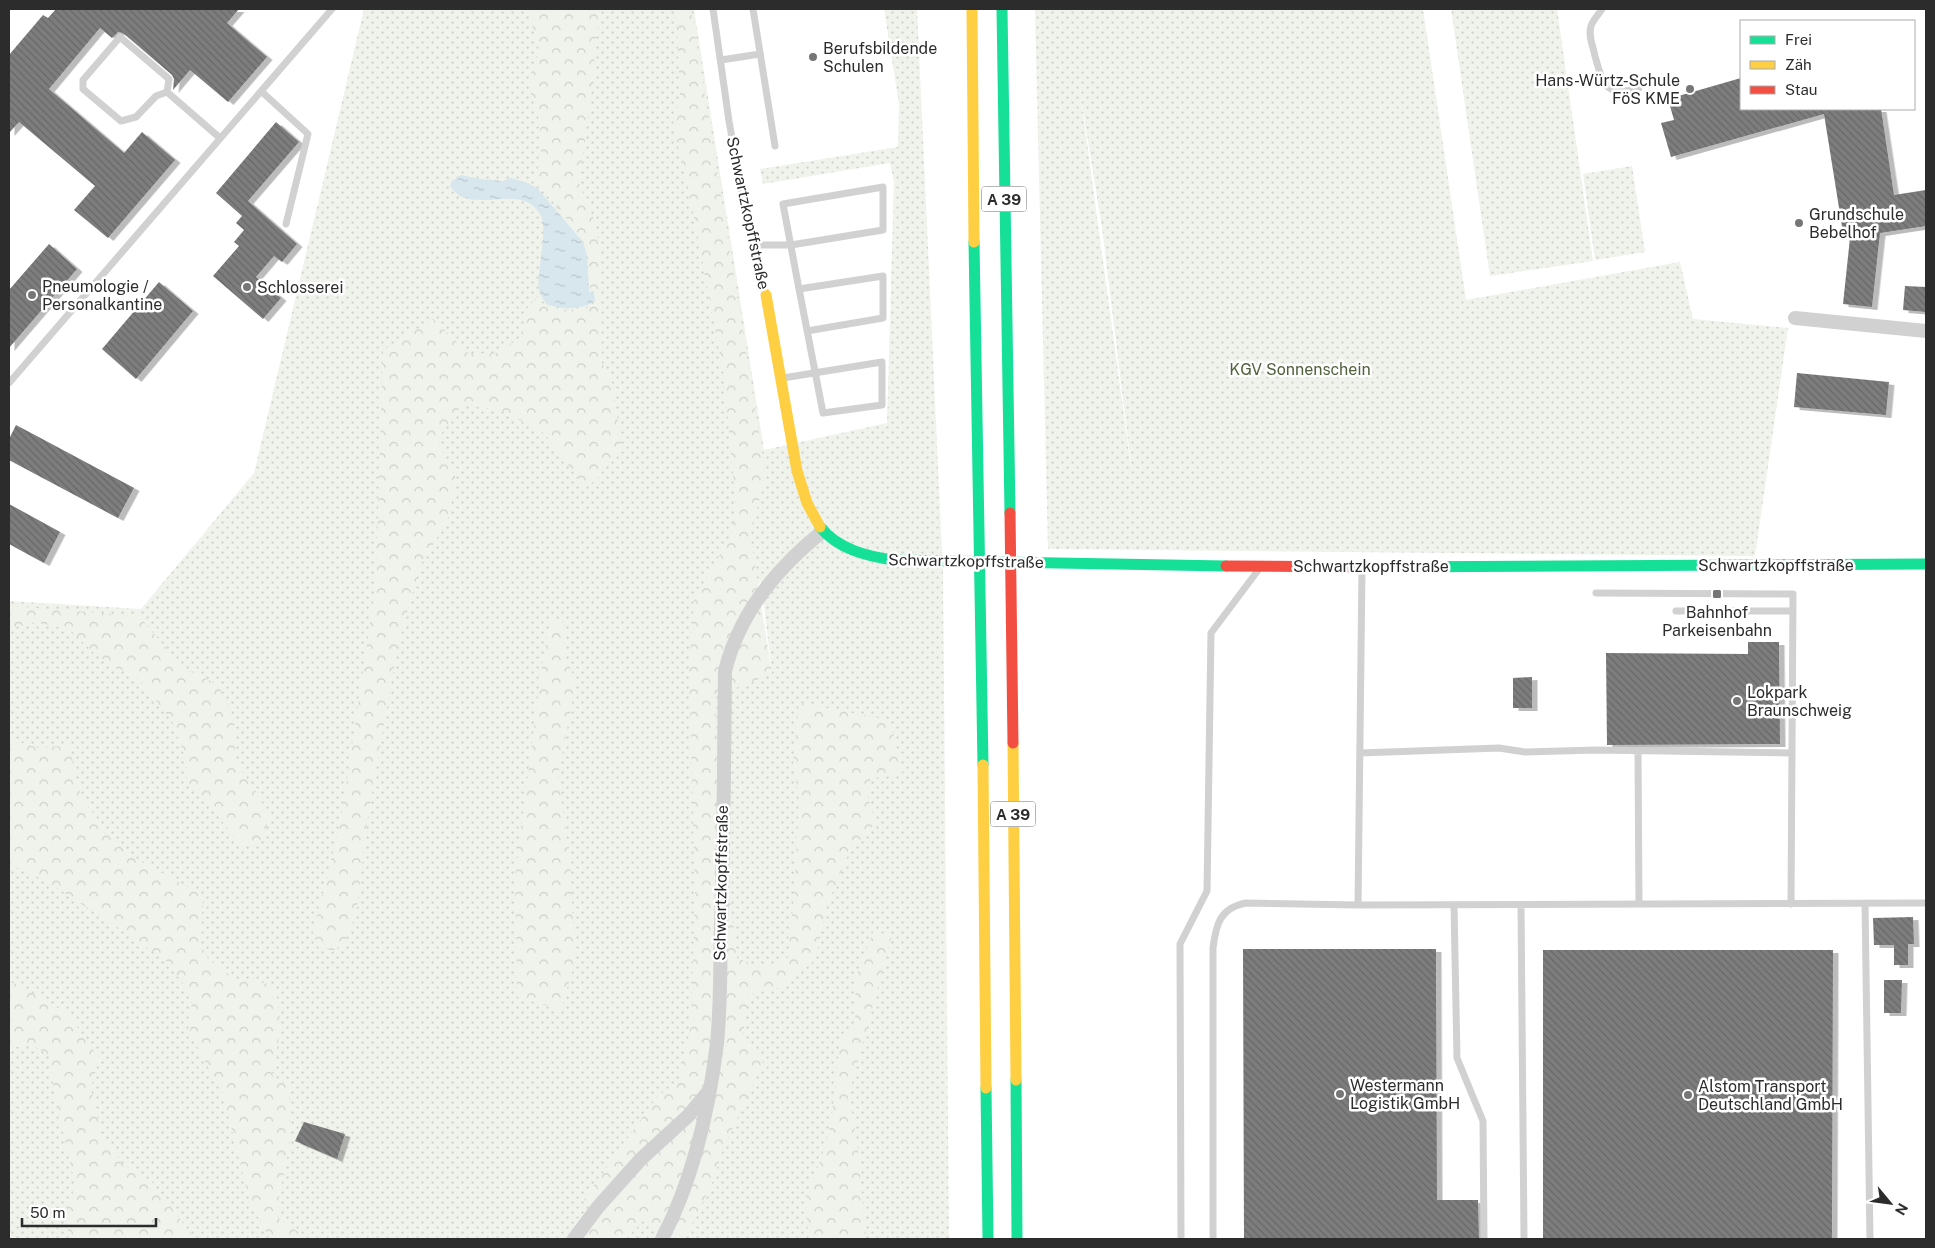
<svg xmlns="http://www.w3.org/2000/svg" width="1935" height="1248" viewBox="0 0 1935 1248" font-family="'Public Sans',sans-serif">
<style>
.green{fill:url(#green-dots);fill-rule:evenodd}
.forest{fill:url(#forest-crowns)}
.water{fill:url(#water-ripples)}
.building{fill:url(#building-back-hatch);filter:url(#shadow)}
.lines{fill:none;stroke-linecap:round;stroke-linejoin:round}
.lane{stroke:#d1d1d1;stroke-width:7}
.street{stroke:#d1d1d1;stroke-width:14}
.fast{stroke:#16e098;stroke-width:11}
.slow{stroke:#ffcf43;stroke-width:11}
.jam{stroke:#f24e42;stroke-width:11}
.poi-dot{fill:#767676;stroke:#fff;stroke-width:2}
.labels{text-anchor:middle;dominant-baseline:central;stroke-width:5;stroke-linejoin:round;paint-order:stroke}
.shield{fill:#fff;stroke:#6b6b6b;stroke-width:1}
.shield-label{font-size:15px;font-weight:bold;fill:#2c2c2c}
.poi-label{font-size:16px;fill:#2c2c2c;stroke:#fff;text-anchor:start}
.street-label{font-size:16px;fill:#2c2c2c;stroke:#fff}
.park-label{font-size:16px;fill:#51633d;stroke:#fff}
</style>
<defs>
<pattern id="green-dots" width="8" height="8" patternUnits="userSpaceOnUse" patternTransform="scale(1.25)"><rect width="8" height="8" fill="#eff3eb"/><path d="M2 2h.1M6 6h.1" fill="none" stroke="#cdd0ca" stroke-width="1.8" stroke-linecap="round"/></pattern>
<pattern id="forest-crowns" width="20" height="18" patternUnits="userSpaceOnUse" patternTransform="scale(1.25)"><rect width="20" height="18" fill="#eff3eb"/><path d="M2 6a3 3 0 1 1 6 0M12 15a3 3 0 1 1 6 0" fill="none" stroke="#cdd0ca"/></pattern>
<pattern id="water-ripples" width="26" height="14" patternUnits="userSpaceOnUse" patternTransform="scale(1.25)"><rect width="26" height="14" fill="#d8e6ee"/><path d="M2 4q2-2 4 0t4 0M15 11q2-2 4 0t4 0" fill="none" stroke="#bac5cc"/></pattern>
<pattern id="building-back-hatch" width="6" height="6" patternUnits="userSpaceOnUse" patternTransform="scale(1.25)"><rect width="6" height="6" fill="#7d7d7d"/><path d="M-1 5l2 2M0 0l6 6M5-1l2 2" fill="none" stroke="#676767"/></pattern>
<filter id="shadow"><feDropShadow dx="5.5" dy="3" stdDeviation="0" flood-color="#0004"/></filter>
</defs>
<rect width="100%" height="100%" fill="#fff"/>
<!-- green -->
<path class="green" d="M 364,9 L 694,9 L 764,450 L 887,423 L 894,182 L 890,163 L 763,184 L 760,169 L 898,147 L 899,104 L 884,9 L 917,9 L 943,575 L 949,1239 L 9,1239 L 9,601 L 141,609 L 254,473 ZM 761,581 L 772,674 L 734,622 Z
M 1035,9 L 1423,9 L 1466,300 L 1680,262 L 1693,319 L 1788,328 L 1755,556 L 1048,549 ZM 1080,91 L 1102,228 L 1134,489 Z
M 1451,9 L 1557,9 L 1593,261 L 1490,276 Z
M 1632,166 L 1645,252 L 1595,260 L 1583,174 Z"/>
<!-- forest -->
<path class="forest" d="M 531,9 L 602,9 L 595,42 L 594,73 L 579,184 L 593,217 L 600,246 L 602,363 L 613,385 L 622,452 L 603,470 L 596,481 L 584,486 L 545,434 L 501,410 L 462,405 L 437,440 L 457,480 L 447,522 L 421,564 L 398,644 L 368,816 L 356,914 L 345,942 L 332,952 L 312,937 L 341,820 L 376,582 L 383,350 L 433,319 L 469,354 L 496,353 L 522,337 L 525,311 L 538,296 L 544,306 L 565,310 L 585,309 L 596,302 L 596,292 L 591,291 L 588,275 L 588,256 L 585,242 L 549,197 L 535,183 L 541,153 L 540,123 L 530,91 L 534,63 L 540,53 L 531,21 Z
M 676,9 L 691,9 L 766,477 L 750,533 L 772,674 L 715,696 L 718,789 L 737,958 L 761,968 L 788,958 L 794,895 L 799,797 L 793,763 L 799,703 L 890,720 L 903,775 L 871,778 L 867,794 L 876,823 L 850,850 L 827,906 L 815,960 L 783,987 L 749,994 L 743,1035 L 763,1063 L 723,1149 L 713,1181 L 685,1239 L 662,1239 L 645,1219 L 626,1239 L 582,1239 L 603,1208 L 583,1201 L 657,1097 L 680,1079 L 691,1025 L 695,892 L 689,667 L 694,600 L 731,535 L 736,508 L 724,376 L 690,196 L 673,124 L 680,96 Z
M 9,606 L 139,616 L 182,667 L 218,685 L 234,718 L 235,761 L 254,788 L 270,818 L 260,842 L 242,847 L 201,794 L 187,785 L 187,763 L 172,721 L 140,680 L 96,655 L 69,629 L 35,622 L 9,629 Z
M 551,618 L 565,623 L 563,650 L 576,682 L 558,776 L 570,861 L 575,961 L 561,1010 L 517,997 L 515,876 L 543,657 Z
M 9,739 L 39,748 L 71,745 L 73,766 L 82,800 L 102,824 L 136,859 L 203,895 L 201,946 L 209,960 L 237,980 L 265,983 L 277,995 L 281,1027 L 272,1075 L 290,1087 L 290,1144 L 279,1197 L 278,1218 L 304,1236 L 305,1239 L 270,1239 L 250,1202 L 223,1095 L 190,1033 L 192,997 L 168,962 L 114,925 L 46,881 L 9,864 Z
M 873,932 L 892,935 L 849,1094 L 858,1149 L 866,1239 L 810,1239 L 808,1234 L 806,1196 L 821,1159 L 831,1124 L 840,1038 L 855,1027 L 856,977 Z
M 9,982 L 17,984 L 68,1014 L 99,1058 L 91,1088 L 101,1134 L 123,1164 L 152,1182 L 195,1239 L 72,1239 L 65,1224 L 75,1184 L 56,1102 L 49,1056 L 30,1043 L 9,1049 Z"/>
<!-- water -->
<path class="water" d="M 461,175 L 480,179 L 503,181 L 511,178 L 528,183 L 538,189 L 583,242 L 587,256 L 589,292 L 594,293 L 595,301 C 581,310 562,310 546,304 C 544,300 540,295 539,290 C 536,272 549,228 540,214 C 520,180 471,218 450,186 L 452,181 Z"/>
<!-- building -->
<path class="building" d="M 56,9 L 239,9 L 227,23 L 267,57 L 228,102 L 190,70 L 173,90 L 174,79 L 172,75 L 123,33 L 118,32 L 112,38 L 100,28 L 49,89 L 124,153 L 142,132 L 175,160 L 108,238 L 74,210 L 95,186 L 19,122 L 9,133 L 9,55 L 43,15 L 48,18 Z
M 1741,78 L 1741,109 L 1881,109 L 1894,195 L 1926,190 L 1926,226 L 1880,233 L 1872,307 L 1843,304 L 1850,238 L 1844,239 L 1824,114 L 1671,157 L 1661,123 L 1674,120 L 1668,99 Z
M 276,122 L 299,142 L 248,201 L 297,244 L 282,262 L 274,256 L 256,277 L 281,298 L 263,319 L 213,276 L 239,246 L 234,242 L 244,230 L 236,223 L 242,216 L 216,193 Z
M 49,244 L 77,269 L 9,348 L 9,290 Z
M 159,282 L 193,311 L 136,379 L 102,349 Z
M 1905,286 L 1926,287 L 1926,312 L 1903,310 Z
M 1797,373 L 1889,382 L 1886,415 L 1794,407 Z
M 16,425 L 134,488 L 118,518 L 9,460 L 9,439 Z
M 9,504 L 60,532 L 44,563 L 9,544 Z
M 1748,642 L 1779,642 L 1780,744 L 1607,745 L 1606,653 L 1748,654 Z
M 1532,677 L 1532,708 L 1513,708 L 1513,678 Z
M 1913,917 L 1914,944 L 1908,944 L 1908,965 L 1894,965 L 1894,945 L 1874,945 L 1873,918 Z
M 1243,949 L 1436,949 L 1437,1200 L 1478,1200 L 1479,1239 L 1244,1239 Z
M 1543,950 L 1833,950 L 1832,1239 L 1543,1239 Z
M 1884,980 L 1902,980 L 1901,1013 L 1884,1013 Z
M 304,1122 L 345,1134 L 337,1159 L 295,1141 Z"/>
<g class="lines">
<!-- lane -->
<path class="lane" d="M 713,9 L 729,121 L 743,200 L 766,294
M 753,9 L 775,146
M 1602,9 C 1599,14 1593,20 1591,26 C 1588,36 1593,46 1595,56 C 1603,85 1606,98 1639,88
M 721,60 L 760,54
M 261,91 L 308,134 L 286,224
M 167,92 L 156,96 L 136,117 L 121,121 L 83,89 L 83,80 L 120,37 L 169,79 L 167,92 L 220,138
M 754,245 L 791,245 L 883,230 L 883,187 L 783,204 L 799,289 L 883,276 L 883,318 L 807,331
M 783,378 L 882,362 L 882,405 L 823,413 L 801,299 L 799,289
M 9,383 L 332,9
M 1596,593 L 1793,594 L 1791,904
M 1676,611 L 1793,611
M 1638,751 L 1639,904
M 1360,753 L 1499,748 L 1525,752 L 1596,750 L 1792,753
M 1865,904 L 1870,1239
M 1358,905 L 1362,569
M 1454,905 L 1457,1058 L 1483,1121 L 1484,1239
M 1521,905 L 1524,1239
M 1181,1239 L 1180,944 L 1207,891 L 1211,633 L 1259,569
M 1213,1239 L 1213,948 C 1216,924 1220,908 1246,903 L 1358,905 L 1926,903"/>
<!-- street -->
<path class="street" d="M 1795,318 L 1926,331
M 574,1239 L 598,1207 L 641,1159 L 688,1116 L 708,1092
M 662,1239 C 693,1180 709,1109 717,1043 C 721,1004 720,964 721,925 C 724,840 724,756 725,671 C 739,614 778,567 823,531"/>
<!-- fast -->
<path class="fast" d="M 1002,9 L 1010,513
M 974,242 L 983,765
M 820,527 C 838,549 866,556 893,560 L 1226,566
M 1374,567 L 1926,564
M 1016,1080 L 1017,1239
M 986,1088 L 988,1239"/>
<!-- slow -->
<path class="slow" d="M 972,9 L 974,242
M 766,295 L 797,471 L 807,503 L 820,527
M 1013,743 L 1016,1080
M 983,765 L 986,1088"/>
<!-- jam -->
<path class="jam" d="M 1010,513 L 1013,743
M 1226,566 L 1374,567"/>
</g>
<!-- markers -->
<g class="poi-dot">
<circle cx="813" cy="57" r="5"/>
<circle cx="1690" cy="89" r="5"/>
<circle cx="1799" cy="223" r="5"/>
<circle cx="247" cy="287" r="5"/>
<circle cx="32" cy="295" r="5"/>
<rect x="1712" y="589" width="10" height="10" rx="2.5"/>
<circle cx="1737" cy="701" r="5"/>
<circle cx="1340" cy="1094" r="5"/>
<circle cx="1688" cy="1095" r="5"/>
</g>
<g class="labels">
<!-- shield labels -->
<g class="shield">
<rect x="981.5" y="186.5" width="45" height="25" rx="4"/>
<rect x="990.5" y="801.5" width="45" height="25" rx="4"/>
</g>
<g class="shield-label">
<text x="1004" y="199">A 39</text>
<text x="1013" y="814">A 39</text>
</g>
<!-- poi labels -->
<g class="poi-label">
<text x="823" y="48">Berufsbildende<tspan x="823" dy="18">Schulen</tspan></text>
<text x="1680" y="80" text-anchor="end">Hans-Würtz-Schule<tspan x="1680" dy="18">FöS KME</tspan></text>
<text x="1809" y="214">Grundschule<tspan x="1809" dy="18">Bebelhof</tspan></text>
<text x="42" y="286">Pneumologie /<tspan x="42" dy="18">Personalkantine</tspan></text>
<text x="257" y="287">Schlosserei</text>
<text x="1717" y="612" text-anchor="middle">Bahnhof<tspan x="1717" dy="18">Parkeisenbahn</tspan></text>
<text x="1747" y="692">Lokpark<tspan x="1747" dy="18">Braunschweig</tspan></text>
<text x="1350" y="1085">Westermann<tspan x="1350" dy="18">Logistik GmbH</tspan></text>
<text x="1698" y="1086">Alstom Transport<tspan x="1698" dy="18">Deutschland GmbH</tspan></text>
</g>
<!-- street labels -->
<g class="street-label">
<text transform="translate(748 213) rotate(78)">Schwartzkopffstraße</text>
<text transform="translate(966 561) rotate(1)">Schwartzkopffstraße</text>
<text x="1776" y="565">Schwartzkopffstraße</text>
<text x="1371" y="566">Schwartzkopffstraße</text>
<text transform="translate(721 883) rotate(-89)">Schwartzkopffstraße</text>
</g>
<!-- park labels -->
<g class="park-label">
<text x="1300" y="369">KGV Sonnenschein</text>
</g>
</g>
<!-- border -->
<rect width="1935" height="1248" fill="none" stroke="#2c2c2c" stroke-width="20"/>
<!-- legend -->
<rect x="1740" y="20" width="175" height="90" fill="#ffffff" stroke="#ababab"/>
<rect x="1750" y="36" width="25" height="8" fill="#16e098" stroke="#ababab"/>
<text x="1785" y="45" font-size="15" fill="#2c2c2c">Frei</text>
<rect x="1750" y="61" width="25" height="8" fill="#ffcf43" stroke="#ababab"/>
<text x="1785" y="70" font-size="15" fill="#2c2c2c">Zäh</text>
<rect x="1750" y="86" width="25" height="8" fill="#f24e42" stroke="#ababab"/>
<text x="1785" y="95" font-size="15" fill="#2c2c2c">Stau</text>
<!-- north arrow -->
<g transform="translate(1890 1203) rotate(119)" stroke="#ffffff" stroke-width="4" paint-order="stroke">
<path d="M0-4L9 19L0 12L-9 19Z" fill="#2c2c2c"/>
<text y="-8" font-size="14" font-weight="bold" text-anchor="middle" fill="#2c2c2c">N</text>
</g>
<!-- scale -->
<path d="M22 1218v8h134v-8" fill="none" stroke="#2c2c2c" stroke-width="2.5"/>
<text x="30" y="1218" font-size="15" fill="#2c2c2c" stroke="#ffffff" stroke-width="4" paint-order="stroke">50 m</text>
</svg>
